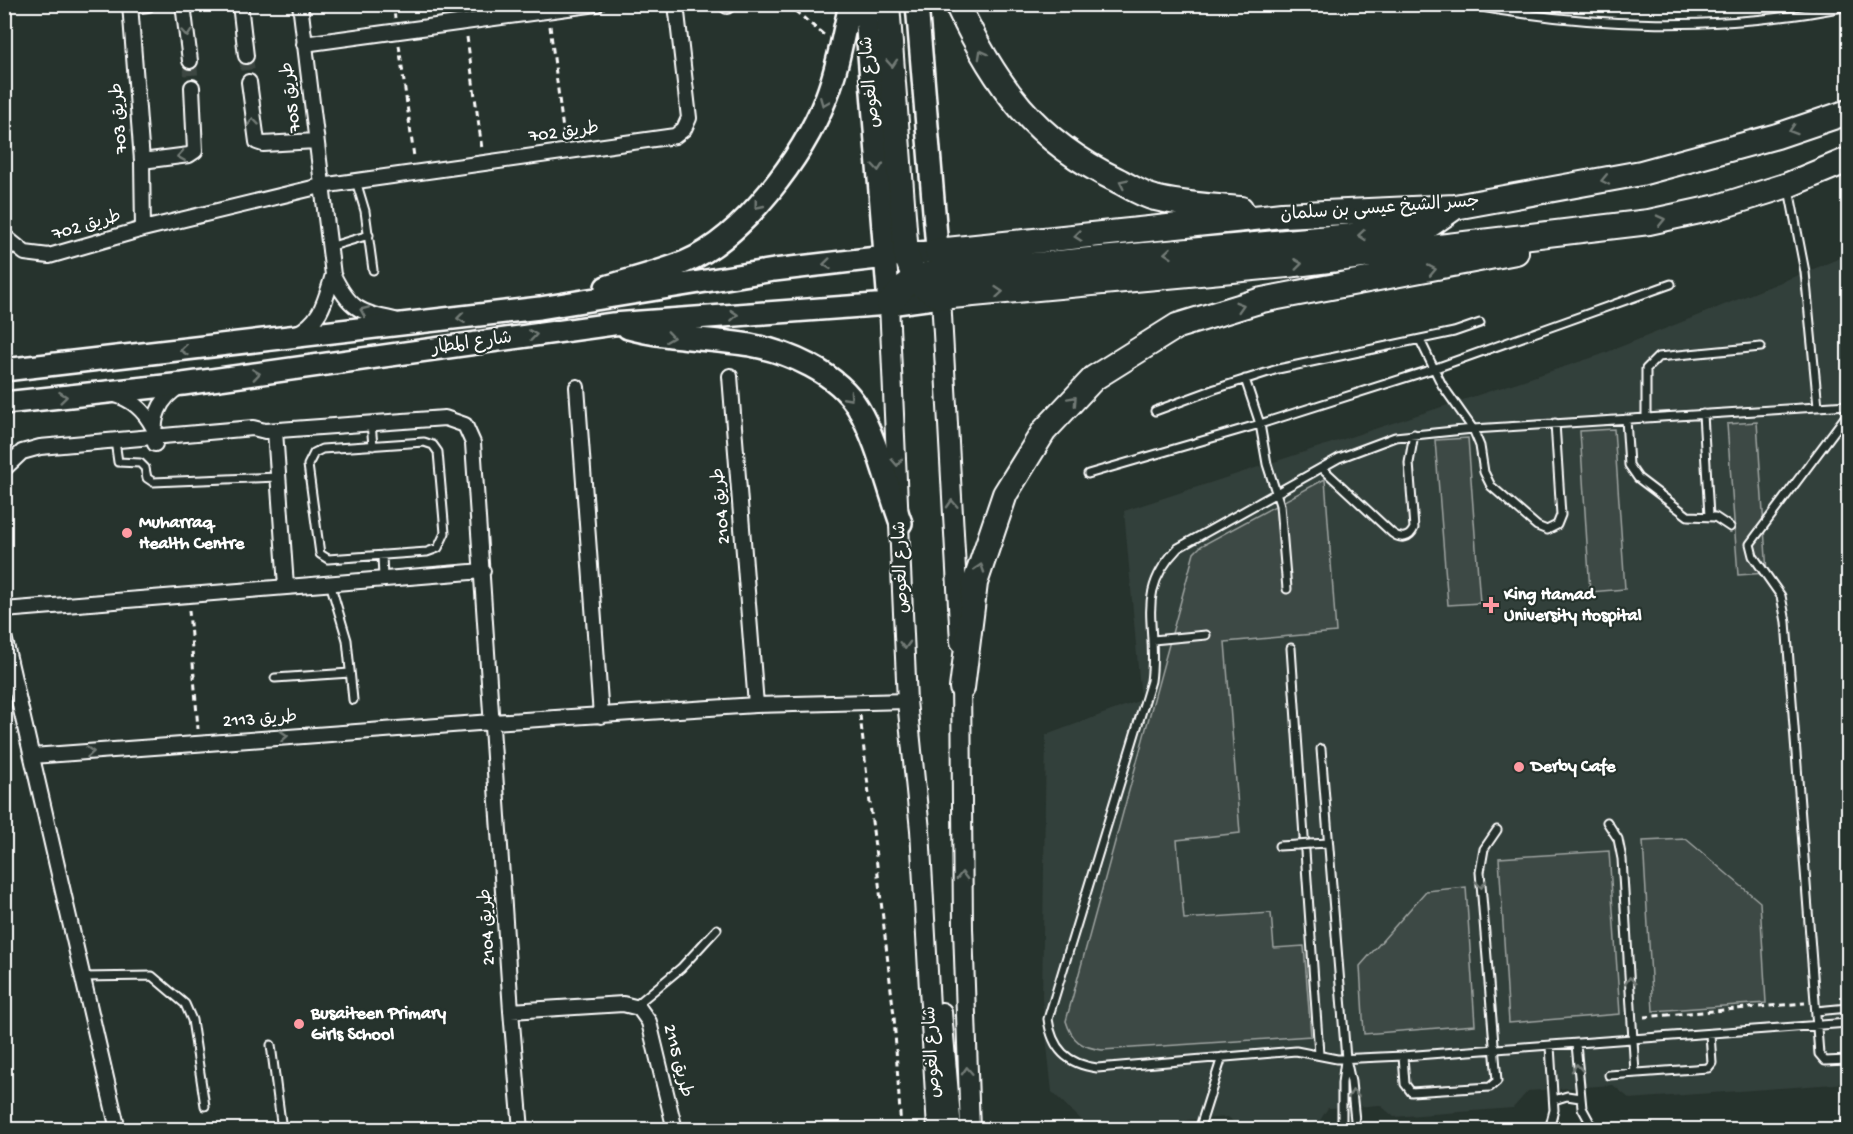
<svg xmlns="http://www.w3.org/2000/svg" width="1853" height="1134" viewBox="0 0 1853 1134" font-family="'Gochi Hand','Playpen Sans Arabic',sans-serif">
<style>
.built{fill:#333f3a}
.green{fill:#3e4944;stroke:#9ea4a2;stroke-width:1.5}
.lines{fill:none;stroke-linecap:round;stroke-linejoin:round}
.street-tunnel{stroke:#3c4742;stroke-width:14;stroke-dasharray:14 7;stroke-linecap:butt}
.lane-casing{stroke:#fff;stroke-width:11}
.street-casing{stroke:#fff;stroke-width:18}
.secondary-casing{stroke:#fff;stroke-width:22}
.primary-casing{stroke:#fff;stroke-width:26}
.highway-casing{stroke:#fff;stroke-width:28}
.path{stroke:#fff;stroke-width:3;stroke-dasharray:6 4.5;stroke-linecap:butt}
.lane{stroke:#26332d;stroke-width:7}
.street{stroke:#26332d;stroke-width:14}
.secondary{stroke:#26332d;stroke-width:18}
.primary{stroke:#26332d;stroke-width:21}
.highway{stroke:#26332d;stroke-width:24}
.lane-bridge-casing{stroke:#fff;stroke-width:11;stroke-linecap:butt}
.lane-bridge{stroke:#26332d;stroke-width:7}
.oneway{stroke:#727a76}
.poi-dot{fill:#ff9aa2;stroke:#26332d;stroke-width:2}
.labels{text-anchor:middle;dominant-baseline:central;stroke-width:4.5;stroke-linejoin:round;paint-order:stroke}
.street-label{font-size:18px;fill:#fff;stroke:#26332d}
.poi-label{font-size:18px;font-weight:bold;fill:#fff;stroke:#26332d;text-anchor:start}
</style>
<rect width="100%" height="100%" fill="#26332d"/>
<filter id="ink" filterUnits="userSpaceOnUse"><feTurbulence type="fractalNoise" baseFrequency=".0167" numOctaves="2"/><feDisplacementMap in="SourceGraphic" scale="12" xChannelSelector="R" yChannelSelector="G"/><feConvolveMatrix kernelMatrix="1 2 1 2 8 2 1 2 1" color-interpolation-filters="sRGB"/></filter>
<g filter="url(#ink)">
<!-- built -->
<path class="built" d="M 1848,255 L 1848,1083 L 1630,1099 L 1613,1085 L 1528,1091 L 1513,1108 L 1394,1117 L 1380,1105 L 1355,1107 L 1328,1108 L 1319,1122 L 1241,1128 L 1228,1117 L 1187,1120 L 1181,1129 L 1091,1129 L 1052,1092 L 1042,999 L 1046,735 L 1141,700 L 1124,511 L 1600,355 Z"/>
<!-- green -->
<path class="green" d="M 1757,422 L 1767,573 L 1738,575 L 1727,424 Z
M 1614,429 L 1625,589 L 1590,592 L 1580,431 Z
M 1468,438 L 1480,603 L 1448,605 L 1435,440 Z
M 1325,479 L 1336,632 L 1225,642 L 1240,833 L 1177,840 L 1184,919 L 1271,913 L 1274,948 L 1304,946 L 1311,1036 L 1102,1050 C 1081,1047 1072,1041 1066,1021 L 1194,553 L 1201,546 Z
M 1686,839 L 1760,902 L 1766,1003 L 1653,1011 L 1643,841 Z
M 1609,851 L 1620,1014 L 1509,1023 L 1499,858 Z
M 1466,887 L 1475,1025 L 1364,1034 L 1360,966 L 1426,891 Z"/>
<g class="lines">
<!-- street-tunnel -->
<path class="street-tunnel" d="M 246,56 L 249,82
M 190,61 L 192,87"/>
<!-- lane casing -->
<g class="lane-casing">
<path id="lane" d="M 478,4 L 480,20
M 1465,4 C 1590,28 1723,32 1848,6
M 356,181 L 365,211 L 373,270
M 1789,189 L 1805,272 L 1818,407
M 329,247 L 369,235
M 1420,340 L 1442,385 L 1473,429 L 1480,446 L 1484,472 L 1491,486 L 1537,526 L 1547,530 L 1557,525 L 1561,515 L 1555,423
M 1245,379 L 1260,424 L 1267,464 L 1280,505 L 1287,589
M 1848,405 L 1473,429 L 1395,437 L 1339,458 L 1178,548 C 1133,594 1159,626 1151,681 L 1048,1019 C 1052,1049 1067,1064 1097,1068 L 1296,1051 L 1337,1059 L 1403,1056 L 1848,1023
M 1155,411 L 1215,389 L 1278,369 L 1454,332 L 1480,323
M 1848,413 L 1750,544 L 1753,556 L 1781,596 L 1786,622 L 1819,1054 L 1825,1061 L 1848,1060
M 1703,414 L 1709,516
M 1646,418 L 1646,369 L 1658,357 L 1761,347
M 1626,419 L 1629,465 L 1638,478 L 1688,516 L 1715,517 L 1730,527
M 371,423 L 373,446
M 115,441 L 118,462 L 140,463 L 145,468 L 147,478 L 153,482 L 278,477
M 424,442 L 433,445 L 438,452 L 445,533 L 438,548 L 427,552 L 328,559 L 320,554 L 308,465 L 314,453 L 322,449 Z
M 1322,468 L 1392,533 C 1401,540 1410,538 1414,528 L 1409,463 L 1414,434
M 1088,474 L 1260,424 L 1433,369 L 1671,284
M 382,555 L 383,578
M 330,583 L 347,640 L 353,700
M 1153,640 L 1206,635
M 1291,648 L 1319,1054
M 275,678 L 350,673
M 1321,749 L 1346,1059 L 1351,1082 L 1356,1130
M 1607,822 L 1618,839 L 1622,859 L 1635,1073
M 1310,844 L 1328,843
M 1279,846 L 1297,845
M 82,977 L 152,976 L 185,1004 L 192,1020 L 205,1106
M 635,1006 L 681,968 L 717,929
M 1816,1011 L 1848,1008
M 1576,1044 L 1582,1108 L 1594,1130
M 271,1045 L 282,1130
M 1403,1056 L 1405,1084 L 1411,1092 L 1490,1087 L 1497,1081 L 1480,872 L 1484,849 L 1497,830
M 1609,1075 L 1708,1068 L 1712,1063 L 1710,1034
M 1554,1100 L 1567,1096 L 1580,1098
M 1199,1130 L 1222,1057
M 1342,1130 L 1342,1083 L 1345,1061
M 1549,1130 L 1554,1110 L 1550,1046"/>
</g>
<!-- street casing -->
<g class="street-casing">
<path id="street" d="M 130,4 L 142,161 L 143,229
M 183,4 L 190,61
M 240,4 L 246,56
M 300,4 L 333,275 C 350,309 358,312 395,320
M 725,4 L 727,6
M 130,6 L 148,4
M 304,44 L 597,4
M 249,82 L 257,142 L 263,144 L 316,141
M 142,161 L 189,155 L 195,151 L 192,87
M 4,236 L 25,253 L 49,256 L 143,229 L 321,186 L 675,136 L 684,129 L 689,118 L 676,4
M 296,334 C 322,321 325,300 333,275
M 730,376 L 756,705
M 577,387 L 601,716
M 112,394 C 132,399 144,410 153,427
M 275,431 L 286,586
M 155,444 C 152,419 158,399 181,386
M 4,469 L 22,452 L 40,447 L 253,428 L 265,431 L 445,418 L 465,425 L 473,443 L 511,1011 L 521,1130
M 4,610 L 483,571
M 4,636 L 118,1130
M 32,756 L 492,722 L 756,705 L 907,701
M 511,1011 L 623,1004 L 639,1008 L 649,1022 L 675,1130"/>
</g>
<!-- secondary casing -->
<g class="secondary-casing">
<path id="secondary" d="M 941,297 L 960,642
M 889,304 L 907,701 L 920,830 L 937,1130
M 961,675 L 963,928 L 970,1130
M 942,1012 L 952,1130
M 1847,1130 L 1848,1129"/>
</g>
<!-- primary casing -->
<g class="primary-casing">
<path id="primary" d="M 865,4 L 889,304
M 606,287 C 632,279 660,272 685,262 C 744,237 803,156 826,98 C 838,68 843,35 850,4
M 628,328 C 668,339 709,338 750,345 C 788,352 838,373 858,408 C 878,442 887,486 901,523
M 4,370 L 540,308 L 774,270 L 937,251
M 4,403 L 183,384 L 613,324 L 889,304 L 941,297 L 917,4"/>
</g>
<!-- highway casing -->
<g class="highway-casing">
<path id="highway" d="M 887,4 L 906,255 C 915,280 916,285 941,297 L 1287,265 L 1649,222 L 1718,207 L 1788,185 L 1848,160
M 957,4 C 995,85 1035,141 1117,180 C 1129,186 1142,195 1155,198 C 1182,205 1213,206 1241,209
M 937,251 L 1282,215 L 1455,207 L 1641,173 L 1777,136 L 1848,112
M 889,304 L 905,286 L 925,275 L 1407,231 L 1431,224 L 1455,207
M 962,688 L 975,583 L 1005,494 L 1044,431 L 1094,378 L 1177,326 L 1262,300 L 1516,252"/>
</g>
<!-- path -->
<path class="path" d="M 393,4 L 395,18
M 787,4 L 824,35
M 550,26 L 564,138
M 467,37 L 482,149
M 399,45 L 414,157
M 189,610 L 198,729
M 860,715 L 894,1016 L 901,1130
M 1644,1017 L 1805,1003"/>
<!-- lane -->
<use href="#lane" class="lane"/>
<!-- street -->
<use href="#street" class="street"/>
<!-- secondary -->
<use href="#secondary" class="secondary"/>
<!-- primary -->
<use href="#primary" class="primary"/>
<!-- highway -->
<use href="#highway" class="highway"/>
<!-- lane-bridge casing -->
<g class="lane-bridge-casing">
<path id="lane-bridge" d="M 1297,845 L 1310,844"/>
</g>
<!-- lane-bridge -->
<use href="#lane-bridge" class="lane-bridge"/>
</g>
<!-- one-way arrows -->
<defs><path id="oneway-chevron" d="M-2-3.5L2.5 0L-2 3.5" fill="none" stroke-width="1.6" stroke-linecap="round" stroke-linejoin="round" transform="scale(1.5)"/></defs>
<g class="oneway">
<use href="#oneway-chevron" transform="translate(187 33) rotate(85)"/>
<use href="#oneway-chevron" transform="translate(982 54) rotate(-119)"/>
<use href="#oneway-chevron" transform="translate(892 63) rotate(86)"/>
<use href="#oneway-chevron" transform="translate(824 102) rotate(112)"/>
<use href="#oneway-chevron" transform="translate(253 122) rotate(-96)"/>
<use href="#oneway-chevron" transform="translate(1793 130) rotate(162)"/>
<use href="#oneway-chevron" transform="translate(181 156) rotate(171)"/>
<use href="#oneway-chevron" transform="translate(878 167) rotate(85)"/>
<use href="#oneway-chevron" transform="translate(1605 180) rotate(168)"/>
<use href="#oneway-chevron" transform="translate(1123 183) rotate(-154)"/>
<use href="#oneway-chevron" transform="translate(758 205) rotate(129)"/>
<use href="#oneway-chevron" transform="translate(1661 220) rotate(-13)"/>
<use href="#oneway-chevron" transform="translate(1362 235) rotate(175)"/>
<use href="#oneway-chevron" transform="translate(1078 236) rotate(174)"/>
<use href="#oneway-chevron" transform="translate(1168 253) rotate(175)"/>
<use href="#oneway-chevron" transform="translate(827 264) rotate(174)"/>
<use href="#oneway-chevron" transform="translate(1298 264) rotate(-7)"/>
<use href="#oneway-chevron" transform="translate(1432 270) rotate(-11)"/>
<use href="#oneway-chevron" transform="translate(999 292) rotate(-5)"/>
<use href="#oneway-chevron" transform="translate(1240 306) rotate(-17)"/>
<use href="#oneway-chevron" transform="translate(364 311) rotate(-157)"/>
<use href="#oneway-chevron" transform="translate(734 315) rotate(-4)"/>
<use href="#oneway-chevron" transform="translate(461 318) rotate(173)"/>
<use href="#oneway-chevron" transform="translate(533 335) rotate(-8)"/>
<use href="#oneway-chevron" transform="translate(670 337) rotate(8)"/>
<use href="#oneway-chevron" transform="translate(184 350) rotate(174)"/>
<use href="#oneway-chevron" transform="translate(256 374) rotate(-8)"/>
<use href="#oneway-chevron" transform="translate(63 397) rotate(-6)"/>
<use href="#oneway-chevron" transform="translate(849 397) rotate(48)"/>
<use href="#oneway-chevron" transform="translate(1073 400) rotate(-47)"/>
<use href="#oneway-chevron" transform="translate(897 462) rotate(87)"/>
<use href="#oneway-chevron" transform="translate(952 504) rotate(-93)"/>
<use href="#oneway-chevron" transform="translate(980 568) rotate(-72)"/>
<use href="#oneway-chevron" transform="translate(905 645) rotate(88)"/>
<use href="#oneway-chevron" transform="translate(284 736) rotate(-4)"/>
<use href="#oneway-chevron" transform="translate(90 752) rotate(-5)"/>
<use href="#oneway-chevron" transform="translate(962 876) rotate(-90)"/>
<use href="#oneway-chevron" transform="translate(1481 884) rotate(85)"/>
<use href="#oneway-chevron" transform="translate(1630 981) rotate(-94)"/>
<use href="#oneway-chevron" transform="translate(1577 1068) rotate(-94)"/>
<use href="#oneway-chevron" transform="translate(967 1071) rotate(-93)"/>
<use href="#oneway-chevron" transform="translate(1353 1094) rotate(-97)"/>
</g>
</g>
<!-- markers -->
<g class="poi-dot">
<circle cx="127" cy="533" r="6"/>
<path d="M1488 596h6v6h6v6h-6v6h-6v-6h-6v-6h6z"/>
<circle cx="1519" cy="767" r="6"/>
<circle cx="299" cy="1024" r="6"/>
</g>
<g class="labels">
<!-- street labels -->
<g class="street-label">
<text transform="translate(871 82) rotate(-95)">شارع الغوص</text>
<text transform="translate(292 97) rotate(-97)">طريق 705</text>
<text transform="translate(120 118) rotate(-94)">طريق 703</text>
<text transform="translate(564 133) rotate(-7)">طريق 702</text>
<text transform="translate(1380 209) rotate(-4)">جسر الشيخ عيسى بن سلمان</text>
<text transform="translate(87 226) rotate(-16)">طريق 702</text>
<text transform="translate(472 344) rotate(-8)">شارع المطار</text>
<text transform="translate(722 506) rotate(-95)">طريق 2104</text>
<text transform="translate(902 567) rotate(-92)">شارع الغوص</text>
<text transform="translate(260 720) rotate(-4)">طريق 2113</text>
<text transform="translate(488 927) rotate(-93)">طريق 2104</text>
<text transform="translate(933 1052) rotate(-93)">شارع الغوص</text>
<text transform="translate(677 1061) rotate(76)">طريق 2115</text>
</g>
<!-- poi labels -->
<g class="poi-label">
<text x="139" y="523">Muharraq<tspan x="139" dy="21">Health Centre</tspan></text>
<text x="1504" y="595">King Hamad<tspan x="1504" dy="21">University Hospital</tspan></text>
<text x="1531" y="767">Derby Cafe</text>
<text x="311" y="1014">Busaiteen Primary<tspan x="311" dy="21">Girls School</tspan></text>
</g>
</g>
<!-- margin -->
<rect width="1853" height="1134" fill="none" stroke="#26332d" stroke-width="24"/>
<rect x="12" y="12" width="1829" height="1110" fill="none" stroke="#fff" stroke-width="2" filter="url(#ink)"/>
</svg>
